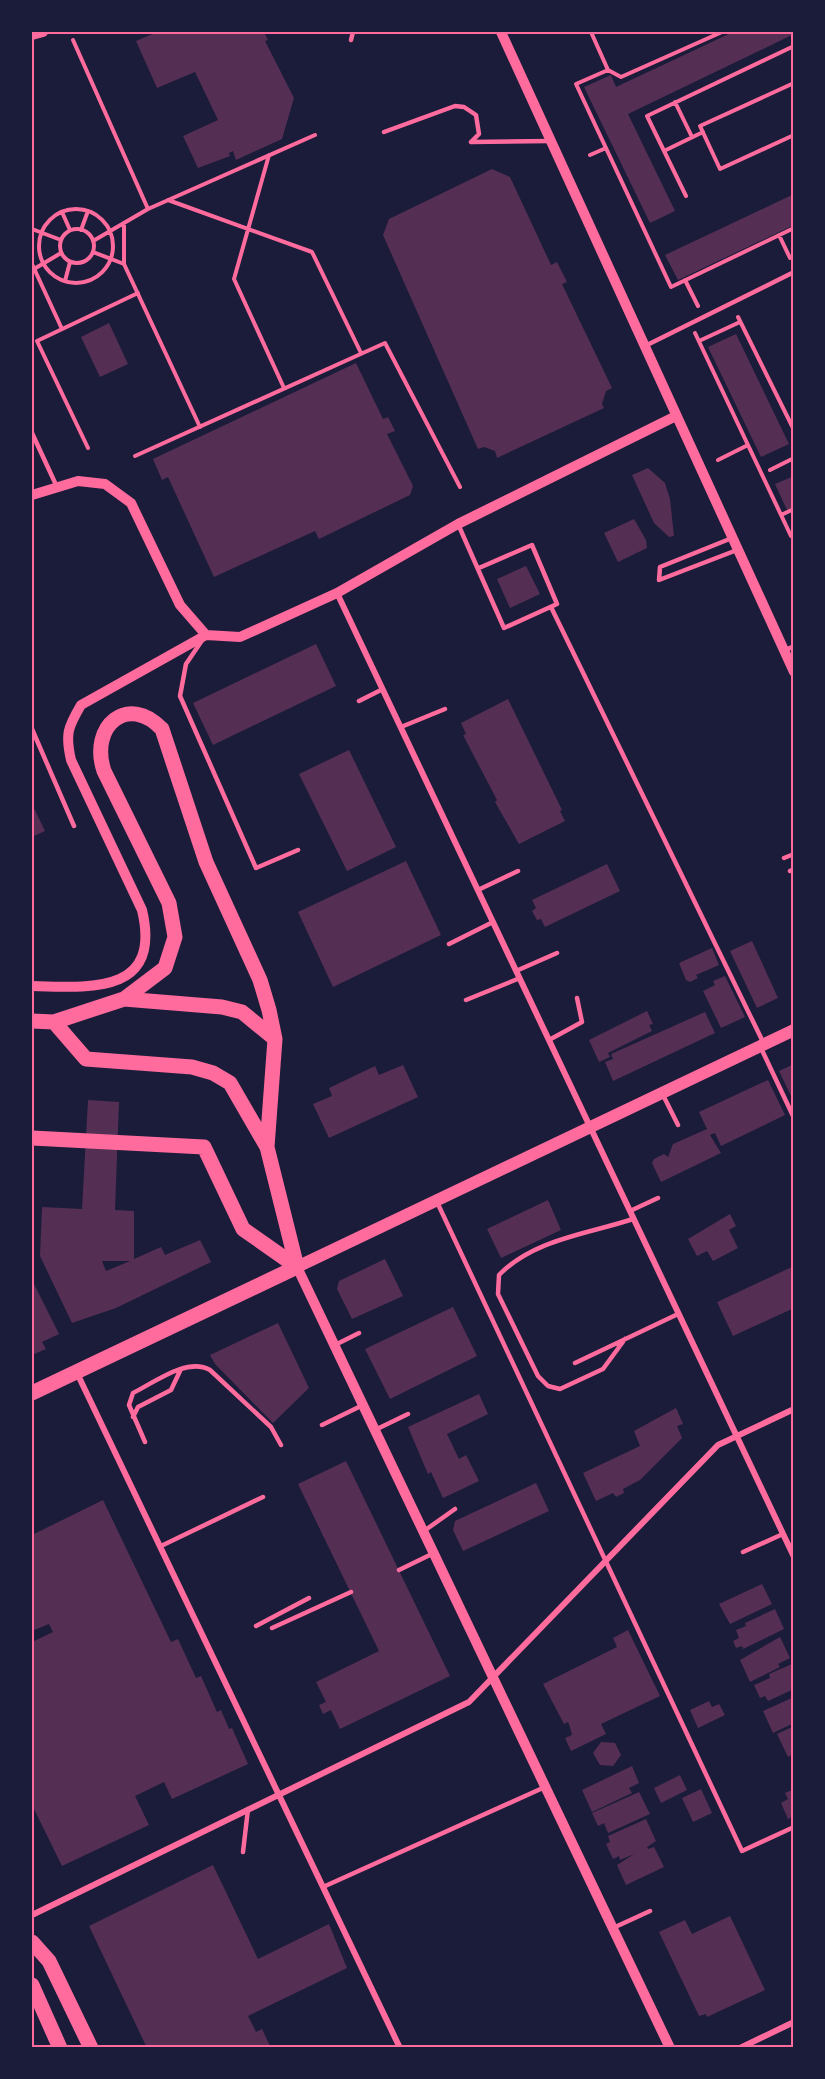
<svg xmlns="http://www.w3.org/2000/svg" width="825" height="2079" viewBox="0 0 825 2079" font-family="'Fira Sans',sans-serif">
<style>
.building{fill:#542f53;fill-rule:evenodd}
.lines{fill:none;stroke-linecap:round;stroke-linejoin:round}
.path{stroke:#ff6b9d;stroke-width:4}
.service{stroke:#ff6b9d;stroke-width:4.5}
.minor{stroke:#ff6b9d;stroke-width:6}
.tertiary{stroke:#ff6b9d;stroke-width:10}
.secondary{stroke:#ff6b9d;stroke-width:12}
.primary{stroke:#ff6b9d;stroke-width:15}
.neatline{fill:none;stroke:#ff6b9d;stroke-width:2}
</style>
<rect width="100%" height="100%" fill="#1b1b3a"/>
<!-- building -->
<path class="building" d="M 157,32 L 264,32 L 268,40 L 265,41 L 294,98 L 282,139 L 236,160 L 233,151 L 229,153 L 230,156 L 198,168 L 183,136 L 218,120 L 195,72 L 157,88 L 136,41 Z
M 733,32 L 794,32 L 794,34 L 628,114 L 675,211 L 650,223 L 584,87 L 611,75 L 616,87 Z
M 492,169 L 510,177 L 551,265 L 557,262 L 567,282 L 562,284 L 612,388 L 606,391 L 602,404 L 604,408 L 497,458 L 495,451 L 484,447 L 478,449 L 383,235 L 389,219 Z
M 794,194 L 794,225 L 678,280 L 665,255 Z
M 109,323 L 128,364 L 100,377 L 81,337 Z
M 736,334 L 789,444 L 761,457 L 708,347 Z
M 356,363 L 383,419 L 388,417 L 395,431 L 387,434 L 413,486 L 410,495 L 319,539 L 315,531 L 214,577 L 168,477 L 162,480 L 153,459 Z
M 648,468 L 665,483 L 670,499 L 674,536 L 669,537 L 654,523 L 632,475 Z
M 794,476 L 794,507 L 787,510 L 775,484 Z
M 634,519 L 646,540 L 647,548 L 618,562 L 604,533 Z
M 526,566 L 540,594 L 510,608 L 497,579 Z
M 316,644 L 336,686 L 213,745 L 193,703 Z
M 508,699 L 562,810 L 560,811 L 565,821 L 519,844 L 495,802 L 497,800 L 463,735 L 466,734 L 461,723 Z
M 349,750 L 396,847 L 347,871 L 299,774 Z
M 32,804 L 45,831 L 32,837 Z
M 406,861 L 441,935 L 333,987 L 298,912 Z
M 607,864 L 620,891 L 545,927 L 541,919 L 537,920 L 532,911 L 536,908 L 532,900 Z
M 752,941 L 778,998 L 757,1008 L 730,951 Z
M 712,948 L 719,965 L 696,975 L 698,978 L 690,982 L 686,980 L 679,963 Z
M 725,976 L 745,1017 L 721,1028 L 703,991 L 715,985 L 713,981 Z
M 647,1011 L 653,1024 L 649,1025 L 652,1031 L 608,1053 L 610,1057 L 599,1062 L 589,1040 Z
M 705,1012 L 715,1033 L 613,1081 L 605,1062 L 613,1059 L 611,1054 Z
M 794,1064 L 794,1102 L 779,1071 Z
M 403,1065 L 418,1097 L 329,1138 L 313,1104 L 332,1096 L 329,1088 L 375,1066 L 379,1075 Z
M 768,1080 L 785,1115 L 721,1146 L 715,1133 L 710,1135 L 721,1153 L 661,1182 L 652,1163 L 654,1159 L 664,1154 L 668,1157 L 673,1144 L 707,1129 L 699,1112 Z
M 88,1100 L 119,1102 L 115,1210 L 134,1211 L 134,1259 L 161,1247 L 165,1255 L 200,1240 L 211,1262 L 116,1308 L 72,1323 L 40,1256 L 42,1207 L 82,1209 ZM 102,1261 L 130,1261 L 106,1271 Z
M 548,1200 L 561,1230 L 501,1258 L 487,1229 Z
M 730,1214 L 736,1226 L 729,1230 L 738,1248 L 713,1261 L 707,1251 L 697,1256 L 688,1239 Z
M 385,1259 L 403,1296 L 352,1319 L 337,1289 L 339,1281 Z
M 794,1266 L 794,1308 L 733,1336 L 717,1302 Z
M 32,1280 L 59,1334 L 42,1342 L 46,1349 L 32,1355 Z
M 453,1307 L 477,1356 L 390,1399 L 365,1349 Z
M 278,1323 L 309,1388 L 273,1423 L 215,1364 L 210,1355 Z
M 479,1394 L 488,1414 L 447,1434 L 459,1459 L 466,1455 L 479,1481 L 443,1498 L 431,1472 L 428,1474 L 408,1427 Z
M 676,1408 L 683,1424 L 677,1426 L 682,1438 L 640,1480 L 623,1489 L 624,1493 L 616,1497 L 613,1493 L 596,1501 L 583,1473 L 640,1446 L 634,1431 Z
M 346,1461 L 450,1676 L 340,1729 L 331,1710 L 323,1714 L 319,1705 L 326,1702 L 316,1682 L 379,1651 L 298,1484 Z
M 536,1483 L 549,1511 L 463,1551 L 453,1530 L 455,1521 Z
M 103,1500 L 171,1642 L 178,1639 L 196,1678 L 201,1676 L 217,1712 L 221,1710 L 229,1729 L 232,1728 L 248,1764 L 172,1799 L 164,1782 L 135,1796 L 149,1825 L 62,1866 L 32,1805 L 32,1642 L 53,1632 L 49,1624 L 32,1631 L 32,1563 L 34,1562 L 32,1535 Z
M 762,1584 L 772,1604 L 730,1624 L 719,1604 Z
M 775,1609 L 784,1629 L 743,1649 L 742,1646 L 736,1648 L 733,1641 L 739,1638 L 736,1630 L 746,1626 L 745,1623 Z
M 628,1630 L 660,1696 L 601,1724 L 606,1734 L 571,1751 L 565,1738 L 572,1735 L 570,1727 L 568,1722 L 564,1724 L 543,1684 L 617,1647 L 613,1638 Z
M 780,1637 L 790,1658 L 778,1664 L 780,1667 L 750,1682 L 740,1660 Z
M 792,1664 L 794,1689 L 768,1701 L 765,1696 L 760,1698 L 754,1685 L 770,1678 L 769,1674 Z
M 794,1697 L 794,1723 L 773,1733 L 763,1711 Z
M 709,1701 L 712,1707 L 719,1704 L 725,1715 L 698,1728 L 690,1710 Z
M 794,1726 L 794,1754 L 788,1757 L 777,1734 Z
M 601,1742 L 615,1743 L 621,1755 L 613,1766 L 600,1765 L 593,1753 Z
M 632,1766 L 639,1783 L 629,1788 L 632,1793 L 592,1812 L 582,1790 Z
M 680,1775 L 687,1790 L 661,1803 L 654,1788 Z
M 701,1789 L 712,1813 L 693,1822 L 682,1798 Z
M 794,1789 L 794,1816 L 788,1819 L 781,1803 L 788,1799 L 785,1793 Z
M 639,1792 L 650,1814 L 608,1833 L 604,1823 L 598,1826 L 592,1813 Z
M 646,1819 L 656,1841 L 647,1847 L 648,1849 L 654,1847 L 664,1867 L 626,1885 L 617,1865 L 634,1854 L 620,1860 L 619,1856 L 613,1859 L 606,1844 L 610,1842 L 608,1836 Z
M 213,1865 L 258,1959 L 329,1924 L 347,1968 L 248,2016 L 256,2032 L 262,2029 L 271,2048 L 147,2048 L 89,1926 Z
M 730,1916 L 765,1990 L 707,2017 L 706,2014 L 699,2016 L 659,1932 L 685,1920 L 692,1934 Z"/>
<g class="lines">
<!-- path -->
<path class="path" d="M 591,32 L 608,70
M 722,32 L 621,77 L 608,70 L 576,84 L 671,287 L 794,228
M 73,40 L 148,209
M 794,83 L 700,126 L 720,169 L 794,135
M 675,102 L 692,137
M 664,151 L 703,132
M 269,155 L 234,279 L 284,388
M 590,155 L 606,148
M 686,196 L 647,116 L 794,46
M 168,200 L 312,252 L 361,353
M39 246a37 37 0 1 1 74 0a37 37 0 1 1-74 0Z
M 62,212 L 70,230
M 124,223 L 124,264 L 200,427
M 32,229 L 61,240
M60 246a17 17 0 1 1 34 0a17 17 0 1 1-34 0Z
M 81,230 L 88,211
M 779,235 L 790,258
M 93,241 L 148,209 L 315,135
M 93,252 L 124,264
M 32,264 L 62,329
M 34,269 L 61,253
M 685,280 L 698,306
M 65,281 L 70,262
M 738,317 L 794,430
M 695,333 L 791,536
M 699,341 L 740,322
M 88,448 L 37,341 L 138,293
M 135,456 L 385,343 L 460,487
M 718,460 L 748,445
M 770,470 L 794,458
M 781,515 L 794,509"/>
<!-- service -->
<path class="service" d="M 351,40 L 353,32
M 384,132 L 455,106 L 464,107 L 476,115 L 479,134 L 471,142
M 471,142 L 550,141
M 645,346 L 794,272
M 32,433 L 57,487
M 458,524 L 504,628 L 557,604 L 532,545 L 479,568
M 732,538 L 660,567 L 659,580 L 737,550
M 551,607 L 764,1044
M 203,639 L 186,664 L 180,696 L 256,868 L 298,850
M 784,651 L 794,646
M 359,701 L 383,689
M 401,727 L 445,709
M 32,729 L 74,826
M 784,858 L 794,854
M 790,871 L 794,869
M 478,890 L 518,871
M 449,944 L 493,922
M 516,971 L 557,953
M 466,1000 L 520,978
M 549,1040 L 582,1022 L 577,998
M 761,1048 L 794,1118
M 663,1095 L 678,1125
M 437,1202 L 742,1851 L 794,1827
M 630,1211 L 658,1198
M 625,1339 L 603,1369 L 560,1389 L 548,1386 L 538,1376 L 498,1294 L 499,1275 C 534,1239 588,1234 633,1219
M 335,1345 L 359,1333
M 575,1363 L 678,1314
M 133,1417 L 138,1407 L 171,1390 L 180,1371
M 322,1425 L 363,1405
M 375,1430 L 408,1414
M 145,1442 L 129,1405 L 133,1393 C 155,1382 187,1357 210,1370 L 271,1427 L 281,1445
M 424,1531 L 455,1509
M 161,1546 L 263,1497
M 743,1552 L 783,1534
M 399,1570 L 434,1553
M 256,1626 L 309,1598
M 272,1628 L 351,1592
M 243,1852 L 248,1809
M 323,1887 L 545,1787
M 613,1928 L 650,1911"/>
<!-- minor -->
<path class="minor" d="M 337,593 L 794,1557
M 77,1373 L 400,2048
M 32,1915 L 469,1702 L 718,1445 L 794,1409
M 740,2048 L 794,2022"/>
<!-- tertiary -->
<path class="tertiary" d="M 501,32 L 794,672
M 32,35 L 43,32
M 32,495 L 78,481 L 105,484 L 131,503 L 180,605 L 206,635
M 206,635 L 240,637 L 337,593 L 458,524 L 676,416
M 32,986 C 91,988 162,994 142,910 L 71,760 C 65,734 68,727 81,705 L 206,635
M 297,1267 L 670,2048"/>
<!-- secondary -->
<path class="secondary" d="M 297,1267 L 794,1030"/>
<!-- primary -->
<path class="primary" d="M 124,999 L 222,1007 L 242,1012 L 275,1039
M 32,1021 L 54,1022 L 124,999 L 165,968 L 175,937 L 169,903 L 104,771 C 89,726 128,693 162,729 L 206,862 L 260,980 L 269,1010 L 275,1039 L 267,1147
M 54,1022 L 86,1059 L 192,1067 L 213,1073 L 230,1083 L 267,1147 L 297,1267
M 32,1138 L 204,1147 L 243,1229 L 297,1267
M 32,1393 L 297,1267
M 32,1942 L 49,1961 L 91,2048
M 32,1985 L 60,2048"/>
</g>
<!-- border -->
<rect width="825" height="2079" fill="none" stroke="#1b1b3a" stroke-width="66"/>
<rect x="33" y="33" width="759" height="2013" class="neatline"/>
</svg>
